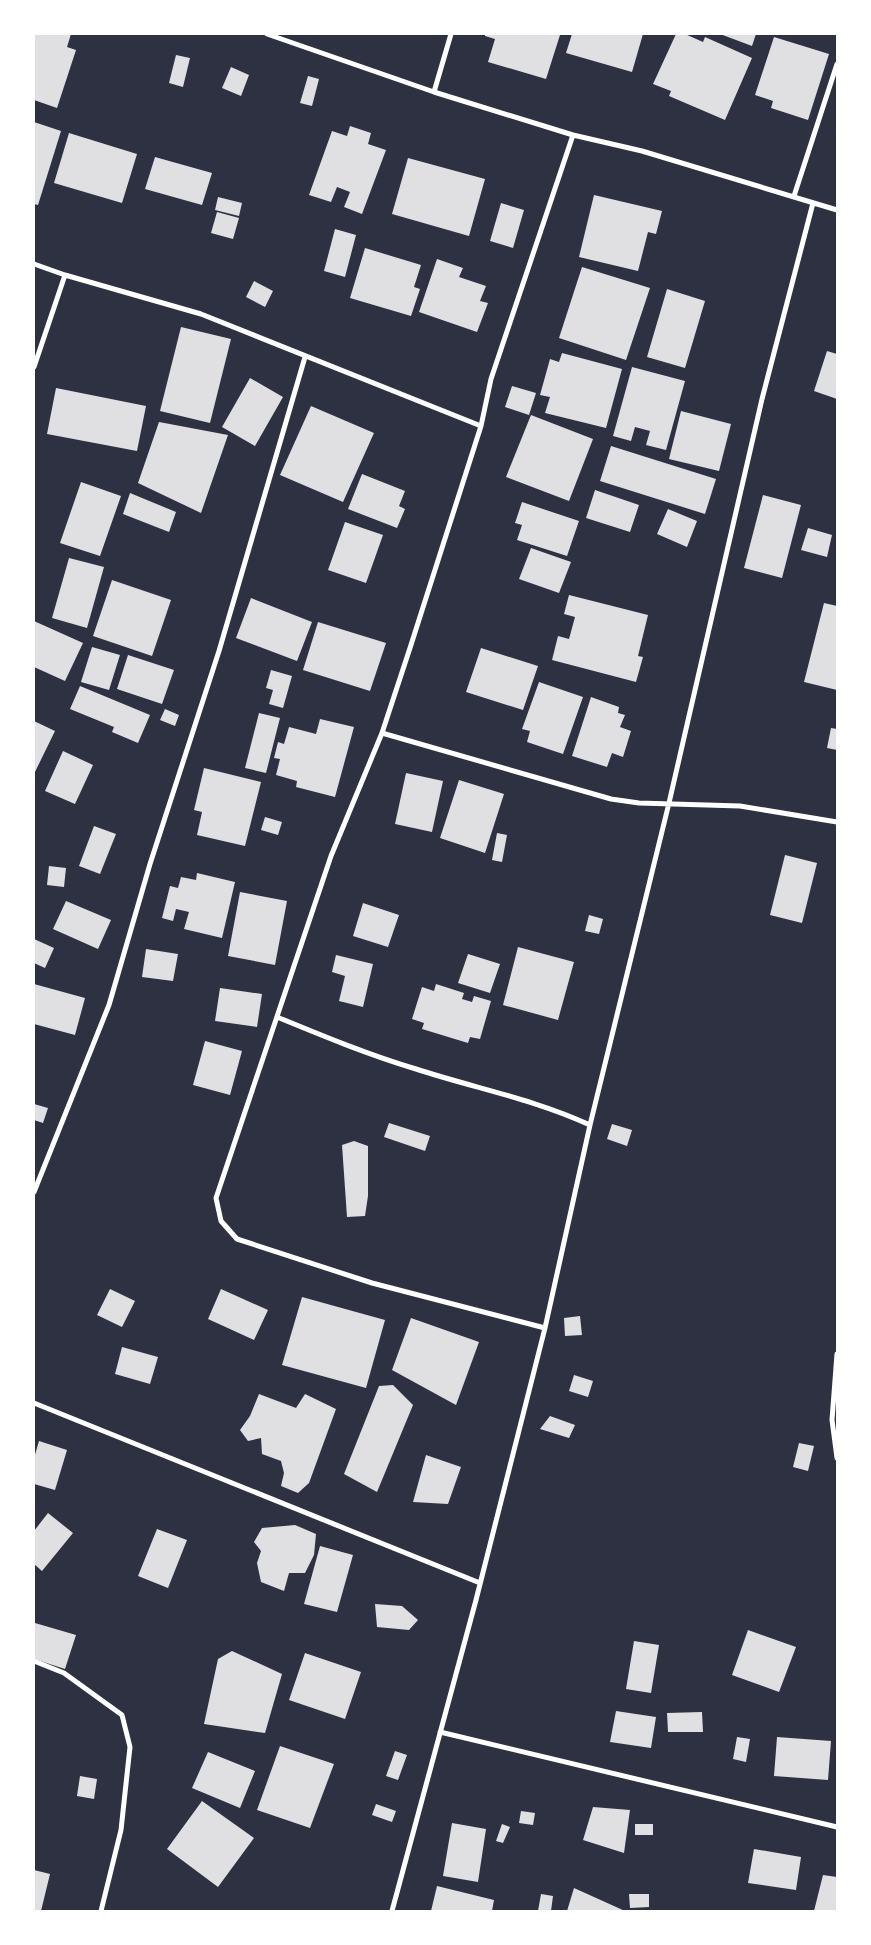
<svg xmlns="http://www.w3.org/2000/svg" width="871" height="1945" viewBox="0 0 871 1945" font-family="'Work Sans',sans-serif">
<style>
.building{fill:#e0e0e3}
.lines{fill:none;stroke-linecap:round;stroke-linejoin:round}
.minor{stroke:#fff;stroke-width:5}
</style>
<rect width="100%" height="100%" fill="#2d3142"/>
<!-- building -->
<path class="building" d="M 34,34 L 71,34 L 67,47 L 76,50 L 57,108 L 34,100 Z
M 485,34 L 560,35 L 546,79 L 488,62 L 495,39 L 485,36 Z
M 572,34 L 643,34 L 632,72 L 566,53 Z
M 676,34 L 685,34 L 703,42 L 705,37 L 752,58 L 725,120 L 669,96 L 671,91 L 653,84 Z
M 720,34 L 756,34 L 752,46 Z
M 774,37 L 829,54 L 808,120 L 771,108 L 773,101 L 755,95 Z
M 176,55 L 190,58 L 183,87 L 169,83 Z
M 231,67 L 249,75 L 241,96 L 222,88 Z
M 308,76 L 319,79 L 312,106 L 300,103 Z
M 34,122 L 61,131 L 38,205 L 34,204 Z
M 350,126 L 371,133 L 368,144 L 386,150 L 362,214 L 344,207 L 350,192 L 337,187 L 331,202 L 309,195 L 332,131 L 347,136 Z
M 69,133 L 137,154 L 122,203 L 54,183 Z
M 155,157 L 212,173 L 202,205 L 145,189 Z
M 408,158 L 485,179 L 469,236 L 392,214 Z
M 594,195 L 662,211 L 656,234 L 648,232 L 638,271 L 579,257 Z
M 218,197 L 242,203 L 239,216 L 215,210 Z
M 501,203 L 524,210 L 513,248 L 490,241 Z
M 217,212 L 239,218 L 233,239 L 211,233 Z
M 335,229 L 356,235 L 345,277 L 324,271 Z
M 365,248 L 421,265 L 414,287 L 420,289 L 411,316 L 350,298 Z
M 437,259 L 463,268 L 459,277 L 486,286 L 480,301 L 488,303 L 477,332 L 419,312 Z
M 582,267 L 650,288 L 626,360 L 559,338 Z
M 254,281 L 273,291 L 265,307 L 246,297 Z
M 667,289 L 705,301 L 685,368 L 647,357 Z
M 181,327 L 231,339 L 210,423 L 160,411 Z
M 827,351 L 837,354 L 837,399 L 814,391 Z
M 562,353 L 622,369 L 606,428 L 545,413 L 550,397 L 540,395 L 550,359 L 559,362 Z
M 632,367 L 685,381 L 666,450 L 646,445 L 650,431 L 635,427 L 631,441 L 613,436 Z
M 250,378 L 283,397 L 255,446 L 222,427 Z
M 512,386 L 536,393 L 529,415 L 505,407 Z
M 56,388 L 146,406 L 137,451 L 47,434 Z
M 311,406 L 374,433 L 343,502 L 280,475 Z
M 681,411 L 731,424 L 719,471 L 669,459 Z
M 531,415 L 593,439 L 569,501 L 506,477 Z
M 159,422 L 228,435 L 201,513 L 138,483 Z
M 611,446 L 716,479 L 705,514 L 600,481 Z
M 362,474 L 405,491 L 399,506 L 405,509 L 397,528 L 348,509 Z
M 81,482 L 121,496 L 100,556 L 60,543 Z
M 595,490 L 639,505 L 630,532 L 586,518 Z
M 130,493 L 176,512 L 169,532 L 123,514 Z
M 763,495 L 801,505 L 782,578 L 744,568 Z
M 522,502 L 579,521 L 567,556 L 517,540 L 522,525 L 515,523 Z
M 668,509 L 697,521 L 687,547 L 657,534 Z
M 345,522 L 383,535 L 366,583 L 328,570 Z
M 808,528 L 832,535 L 827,557 L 801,550 Z
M 531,548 L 571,562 L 559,593 L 519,579 Z
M 69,558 L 104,567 L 87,628 L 52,618 Z
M 112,580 L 171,600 L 152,656 L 93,636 Z
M 569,595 L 648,615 L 638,656 L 643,657 L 636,682 L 552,660 L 558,636 L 569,639 L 575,617 L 564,614 Z
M 251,598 L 312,622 L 297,661 L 236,638 Z
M 824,603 L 837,606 L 837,690 L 804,682 Z
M 34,621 L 83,643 L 65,681 L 34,667 Z
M 318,622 L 386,643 L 370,691 L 303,670 Z
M 92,647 L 120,655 L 109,690 L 81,682 Z
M 481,648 L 538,666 L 523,710 L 466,692 Z
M 128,655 L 174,670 L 162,704 L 117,689 Z
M 271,670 L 292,676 L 283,708 L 269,704 L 273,690 L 266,688 Z
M 539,682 L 583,697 L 563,754 L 527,742 L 530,731 L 522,729 Z
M 80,686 L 150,715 L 138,743 L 112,732 L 114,727 L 70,709 Z
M 591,697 L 619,707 L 618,713 L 625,715 L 620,727 L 631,731 L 623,757 L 612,753 L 607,767 L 572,756 Z
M 165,709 L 179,715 L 175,726 L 160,720 Z
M 259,713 L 280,718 L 266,773 L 245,768 Z
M 320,719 L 354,727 L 335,797 L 296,787 L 297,781 L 276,775 L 280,759 L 274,758 L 278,742 L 284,744 L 289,727 L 316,734 Z
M 34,721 L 55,731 L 34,774 Z
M 831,728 L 837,729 L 837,750 L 827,748 Z
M 63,751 L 93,765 L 75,804 L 45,791 Z
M 204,768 L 261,782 L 245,846 L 197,835 L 202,812 L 194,810 Z
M 406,773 L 443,781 L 432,832 L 395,824 Z
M 459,780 L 504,794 L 485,853 L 440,838 Z
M 265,817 L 282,822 L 278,835 L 261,830 Z
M 94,826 L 116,834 L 100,874 L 79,866 Z
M 497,833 L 507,835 L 502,862 L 492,860 Z
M 785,855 L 817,863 L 802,923 L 770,915 Z
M 49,866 L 66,868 L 64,887 L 47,885 Z
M 197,873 L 235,882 L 222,938 L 184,929 L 189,912 L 176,909 L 173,921 L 162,918 L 170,886 L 178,888 L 181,877 L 196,880 Z
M 240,892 L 287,901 L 275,965 L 228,956 Z
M 66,901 L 111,920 L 98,949 L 53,929 Z
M 363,903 L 399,915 L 388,947 L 353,936 Z
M 589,915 L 603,919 L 599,934 L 585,931 Z
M 34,939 L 54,948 L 45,968 L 34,963 Z
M 518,947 L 574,962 L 558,1020 L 503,1005 Z
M 146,949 L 178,954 L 173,981 L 142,977 Z
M 468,954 L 500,964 L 490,993 L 458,983 Z
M 336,955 L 373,964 L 363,1007 L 339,1001 L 345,976 L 332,972 Z
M 34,984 L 85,998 L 75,1035 L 34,1024 Z
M 436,984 L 464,993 L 462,999 L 472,1002 L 474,996 L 491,1001 L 480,1039 L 470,1037 L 468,1043 L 422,1029 L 424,1023 L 412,1019 L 422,987 L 434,991 Z
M 220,988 L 262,994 L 257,1027 L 215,1021 Z
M 205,1041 L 242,1051 L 230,1095 L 193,1085 Z
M 34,1104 L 48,1108 L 43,1123 L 34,1120 Z
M 389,1123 L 430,1136 L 425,1151 L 384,1137 Z
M 612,1124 L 632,1130 L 627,1146 L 607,1139 Z
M 354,1141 L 368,1146 L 368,1196 L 365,1216 L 347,1217 L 342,1145 Z
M 110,1289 L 135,1301 L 122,1327 L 97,1315 Z
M 221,1289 L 268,1310 L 254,1340 L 208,1319 Z
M 302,1297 L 385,1320 L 366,1388 L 282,1365 Z
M 580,1316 L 582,1335 L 565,1336 L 564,1318 Z
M 411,1318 L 479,1342 L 456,1405 L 392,1370 Z
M 122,1347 L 158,1357 L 150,1384 L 115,1374 Z
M 574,1375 L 593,1381 L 588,1397 L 569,1391 Z
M 393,1385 L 413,1405 L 377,1492 L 344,1474 L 379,1386 Z
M 259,1394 L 296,1408 L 305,1394 L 336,1409 L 309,1483 L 298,1493 L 281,1486 L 284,1473 L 281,1461 L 262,1454 L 261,1438 L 248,1441 L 240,1430 L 250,1416 Z
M 550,1416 L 575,1425 L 569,1438 L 540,1429 Z
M 39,1441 L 67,1450 L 55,1490 L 34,1484 L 34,1458 Z
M 799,1443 L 814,1446 L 808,1471 L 793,1467 Z
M 426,1455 L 461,1467 L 448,1504 L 413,1502 Z
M 48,1513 L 73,1533 L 42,1571 L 34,1564 L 34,1531 Z
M 295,1525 L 316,1534 L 314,1555 L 305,1573 L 289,1573 L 284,1591 L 261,1582 L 257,1563 L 261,1551 L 254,1542 L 262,1528 Z
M 157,1529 L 187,1540 L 168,1588 L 138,1576 Z
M 320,1546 L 353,1555 L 337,1612 L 304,1604 Z
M 375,1604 L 402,1606 L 418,1620 L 409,1630 L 377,1627 Z
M 35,1623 L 76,1635 L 65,1669 L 34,1659 Z
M 748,1630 L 796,1647 L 779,1692 L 732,1675 Z
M 634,1641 L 659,1645 L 651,1693 L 626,1689 Z
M 232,1651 L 282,1674 L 265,1733 L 204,1724 L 218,1659 Z
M 305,1653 L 361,1672 L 345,1719 L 289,1700 Z
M 616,1711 L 656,1717 L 651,1748 L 610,1742 Z
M 702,1712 L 703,1732 L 668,1732 L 667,1713 Z
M 737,1737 L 750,1739 L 746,1762 L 733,1759 Z
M 777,1737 L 831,1741 L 828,1780 L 774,1776 Z
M 280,1746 L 334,1764 L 310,1828 L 257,1810 Z
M 395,1751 L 407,1755 L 398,1780 L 386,1776 Z
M 208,1752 L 255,1771 L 240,1808 L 192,1788 Z
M 80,1776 L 97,1779 L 94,1799 L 77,1796 Z
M 202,1801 L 254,1838 L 218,1887 L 167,1849 Z
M 376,1804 L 396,1811 L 392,1822 L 372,1815 Z
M 593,1807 L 630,1810 L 624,1853 L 583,1840 Z
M 521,1811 L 535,1813 L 533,1825 L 519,1823 Z
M 452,1823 L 486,1829 L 478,1882 L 443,1876 Z
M 502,1824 L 510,1827 L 503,1843 L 496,1841 Z
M 635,1824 L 653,1824 L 653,1835 L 635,1835 Z
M 754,1849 L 801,1857 L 796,1890 L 748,1883 Z
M 34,1870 L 50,1874 L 41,1911 L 34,1911 Z
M 823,1875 L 837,1877 L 837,1911 L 814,1911 Z
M 437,1886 L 494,1900 L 492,1911 L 431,1911 Z
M 574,1888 L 625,1911 L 567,1911 Z
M 541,1894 L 553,1896 L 551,1911 L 538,1911 Z
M 629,1894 L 649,1894 L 649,1907 L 630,1908 Z"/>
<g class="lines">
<!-- minor -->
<path class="minor" d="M 267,34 L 434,92 L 573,135 L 642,151 L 837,210
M 434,92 L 451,34
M 794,196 L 837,64
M 34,264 L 65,275 L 201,314 L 481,426
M 34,367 L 65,275
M 382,733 L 611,799 L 639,803 L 740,806 L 837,822
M 277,1017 C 323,1036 369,1055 416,1069 C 474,1088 534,1099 590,1125
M 34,1192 L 109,1005 L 150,864 L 219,651 L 305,357
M 545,1328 L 372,1283 L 237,1239 L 221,1221 L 216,1198 L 331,856 L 382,733 L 410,648 L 481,426 L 491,379 L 573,135
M 837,1354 L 832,1420 L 837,1458
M 34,1403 L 480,1583
M 34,1661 L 64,1673 L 122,1715 L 130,1747 L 121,1830 L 101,1911
M 440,1732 L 837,1827
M 392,1911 L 476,1600 L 545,1328 L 590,1125 L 669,803 L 762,399 L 813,203"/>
</g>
<!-- border -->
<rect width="871" height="1945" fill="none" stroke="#ffffff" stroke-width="70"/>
</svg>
